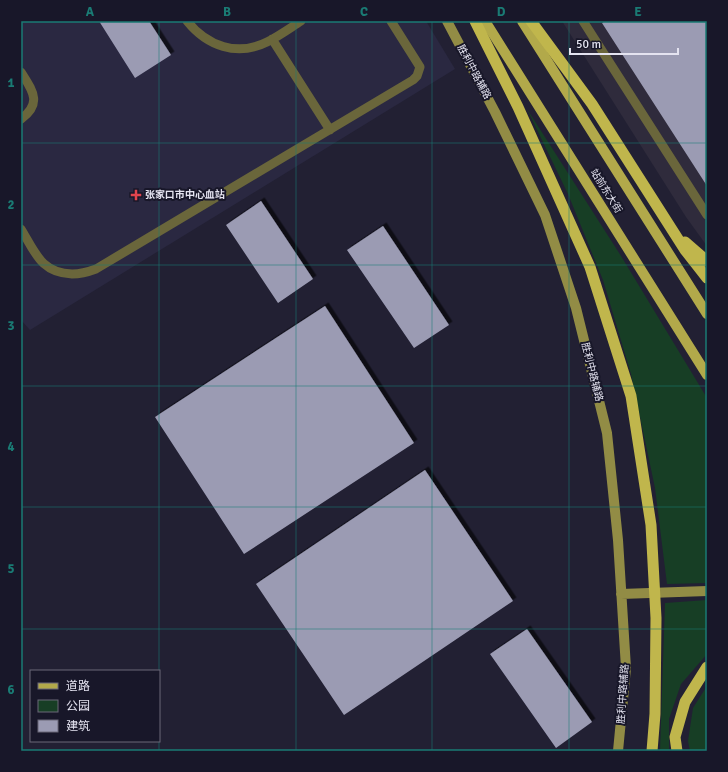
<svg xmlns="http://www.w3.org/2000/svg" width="728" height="772" viewBox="0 0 728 772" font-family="Signika,'Noto Sans SC',sans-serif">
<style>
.built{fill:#2a2841}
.industrial{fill:#2f2b3c}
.green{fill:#173e25}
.building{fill:#9b9bb3;filter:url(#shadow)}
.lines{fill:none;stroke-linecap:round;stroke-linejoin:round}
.service{stroke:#6a663b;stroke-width:9}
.secondary{stroke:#928c45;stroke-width:10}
.primary{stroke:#b2a94a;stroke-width:10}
.trunk{stroke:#c0b64c;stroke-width:11}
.grid{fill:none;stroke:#1a7b74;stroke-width:1;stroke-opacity:0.55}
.health-dot{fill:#e0444e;stroke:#181729;stroke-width:1.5}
.labels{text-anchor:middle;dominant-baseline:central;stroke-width:4;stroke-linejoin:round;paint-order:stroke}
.street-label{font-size:10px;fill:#e4e3f0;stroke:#181729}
.poi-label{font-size:10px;font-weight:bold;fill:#e4e3f0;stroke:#181729;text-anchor:start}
.neatline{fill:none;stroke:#1a7b74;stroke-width:1.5}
.grid-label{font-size:13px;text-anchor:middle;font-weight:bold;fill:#1a7b74}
</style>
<defs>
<filter id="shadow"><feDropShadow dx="3.5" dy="-3.5" stdDeviation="0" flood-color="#0009"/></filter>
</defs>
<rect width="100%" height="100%" fill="#222033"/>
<!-- built -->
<path class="built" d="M 21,21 L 426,21 L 455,69 L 30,330 L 21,320 Z"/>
<!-- industrial -->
<path class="industrial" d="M 562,21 L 707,21 L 707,246 L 686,217 Z"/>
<!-- green -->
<path class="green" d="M 527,109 L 621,256 L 707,398 L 707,583 L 667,584 L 655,488 L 631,374 L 603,280 L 568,194 Z
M 707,600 L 707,654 L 681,684 L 669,719 L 669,751 L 660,751 L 665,603 Z
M 707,686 L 707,751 L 690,751 L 688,741 L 693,708 Z"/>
<!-- building -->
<path class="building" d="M 99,21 L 149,21 L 171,55 L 135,78 Z
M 605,21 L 707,21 L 707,186 L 602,23 Z
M 261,201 L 313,279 L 278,303 L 226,225 Z
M 383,226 L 449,325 L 414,348 L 347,250 Z
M 325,306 L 414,443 L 244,554 L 155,417 Z
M 425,470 L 513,601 L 344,715 L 256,584 Z
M 527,629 L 592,722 L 556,748 L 490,654 Z"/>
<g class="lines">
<!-- service -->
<path class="service" d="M 187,21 C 207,46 237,57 267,42 C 279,36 290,28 301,21
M 583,21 L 707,215
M 272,39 L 330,130
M 21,72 C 32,90 43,103 21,119
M 21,229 C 35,252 41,273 72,274 C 80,274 88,272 96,269 L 413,80 L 417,76 L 420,67 L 391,21"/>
<!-- secondary -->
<path class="secondary" d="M 447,21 L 495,112 L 545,215 L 576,308 L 607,433 L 618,540 L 626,668 L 618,751
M 621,594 L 707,591"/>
<!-- primary -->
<path class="primary" d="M 485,21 L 707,375
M 522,21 L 707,314"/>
<!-- trunk -->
<path class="trunk" d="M 475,21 L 518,107 L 590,267 L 631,396 L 651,525 L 656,618 L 655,714 L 652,751
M 531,21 L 592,104 L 685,250 L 707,278
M 685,242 L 707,261
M 677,751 L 675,737 L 685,702 L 707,667"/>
</g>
<!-- grid -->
<path class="grid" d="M 159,21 L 159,671M 296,21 L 296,751M 432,21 L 432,751M 569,21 L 569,751M 21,143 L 707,143M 21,265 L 707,265M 21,386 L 707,386M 21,507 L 707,507M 21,629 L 707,629M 159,741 L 159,751"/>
<!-- markers -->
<path class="health-dot" d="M134 189h4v4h4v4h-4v4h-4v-4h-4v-4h4z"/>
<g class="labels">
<!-- street labels -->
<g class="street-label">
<text transform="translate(474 72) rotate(62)">胜利中路辅路</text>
<text transform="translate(606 191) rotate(58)">站前东大街</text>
<text transform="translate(592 372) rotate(76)">胜利中路辅路</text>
<text transform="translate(623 694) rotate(-86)">胜利中路辅路</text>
</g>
<!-- poi labels -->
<g class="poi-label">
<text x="145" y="195">张家口市中心血站</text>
</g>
</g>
<!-- border -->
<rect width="728" height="772" fill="none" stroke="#181729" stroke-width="44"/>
<!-- legend -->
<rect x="30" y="670" width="130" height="72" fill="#181729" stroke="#6a6979"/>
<rect x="38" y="683" width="20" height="6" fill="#b2a94a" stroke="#6a6979"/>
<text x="66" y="690" font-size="12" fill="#e4e3f0">道路</text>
<rect x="38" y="700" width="20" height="12" fill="#173e25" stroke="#6a6979"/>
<text x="66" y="710" font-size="12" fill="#e4e3f0">公园</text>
<rect x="38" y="720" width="20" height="12" fill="#9b9bb3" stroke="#6a6979"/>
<text x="66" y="730" font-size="12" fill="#e4e3f0">建筑</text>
<!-- scale -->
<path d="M570 48v6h108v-6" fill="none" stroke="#e4e3f0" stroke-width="2"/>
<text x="576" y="48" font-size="12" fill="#e4e3f0" stroke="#181729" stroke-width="3" paint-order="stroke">50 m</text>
<rect x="22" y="22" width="684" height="728" class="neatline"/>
<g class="grid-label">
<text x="90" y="16">A</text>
<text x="227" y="16">B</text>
<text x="364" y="16">C</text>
<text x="501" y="16">D</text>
<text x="638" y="16">E</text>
<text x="11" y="87">1</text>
<text x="11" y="209">2</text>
<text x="11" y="330">3</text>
<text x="11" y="451">4</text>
<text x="11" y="573">5</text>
<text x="11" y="694">6</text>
</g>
</svg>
